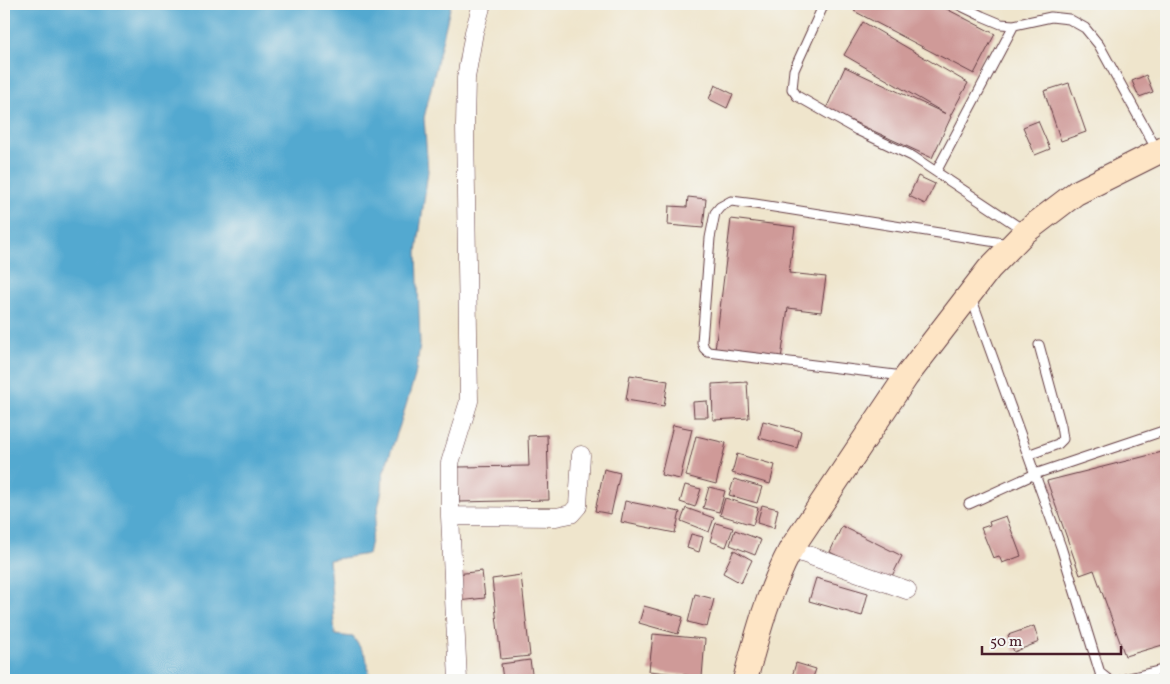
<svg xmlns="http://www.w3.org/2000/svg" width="1170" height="684" viewBox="0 0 1170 684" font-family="Vollkorn,serif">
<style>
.water{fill:#53a9d0;stroke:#4e647e}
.building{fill:#cf9a98}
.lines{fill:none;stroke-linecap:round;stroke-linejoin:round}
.lane-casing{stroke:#633d43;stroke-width:11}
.street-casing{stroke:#633d43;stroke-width:19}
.secondary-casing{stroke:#633d43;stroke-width:26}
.lane{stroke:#fff;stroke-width:9}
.street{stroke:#fff;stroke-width:18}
.secondary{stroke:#fee5c5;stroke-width:24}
</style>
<rect width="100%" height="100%" fill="#f6f6f2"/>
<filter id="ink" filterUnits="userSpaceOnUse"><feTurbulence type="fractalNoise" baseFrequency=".02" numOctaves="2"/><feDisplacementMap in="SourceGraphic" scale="10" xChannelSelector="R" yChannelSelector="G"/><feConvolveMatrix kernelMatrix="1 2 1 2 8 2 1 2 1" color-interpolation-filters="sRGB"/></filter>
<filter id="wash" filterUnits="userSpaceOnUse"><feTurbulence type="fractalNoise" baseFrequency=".0096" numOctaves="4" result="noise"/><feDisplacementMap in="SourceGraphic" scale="20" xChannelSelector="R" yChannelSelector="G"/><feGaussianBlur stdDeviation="1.12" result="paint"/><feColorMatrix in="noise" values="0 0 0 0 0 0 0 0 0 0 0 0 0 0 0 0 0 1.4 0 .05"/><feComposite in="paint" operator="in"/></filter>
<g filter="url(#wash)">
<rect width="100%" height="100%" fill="#efe5cc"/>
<!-- water -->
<path class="water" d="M 4,4 L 451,4 L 424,118 L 428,171 L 417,252 L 420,345 L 415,376 L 400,425 L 383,474 L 382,490 L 368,554 L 329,560 L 335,635 L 353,637 L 366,656 L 370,680 L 4,680 Z"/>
<g id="blocks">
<!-- building -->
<path class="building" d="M 858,4 L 937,4 L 995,34 L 974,74 L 854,11 Z
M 863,22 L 968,83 L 950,116 L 951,117 L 932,158 L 826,109 L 845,67 L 946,114 L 844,55 Z
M 1146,75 L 1153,92 L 1139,97 L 1132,81 Z
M 1069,83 L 1086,132 L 1061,141 L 1044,91 Z
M 715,85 L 733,94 L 727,108 L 709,99 Z
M 1038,121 L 1050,149 L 1035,155 L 1023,127 Z
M 918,176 L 935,184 L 925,204 L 909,196 Z
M 688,197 L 706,199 L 703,228 L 668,225 L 669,206 L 687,207 Z
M 731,219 L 795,227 L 789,273 L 826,277 L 821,312 L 788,308 L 781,359 L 715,350 Z
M 630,375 L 668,381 L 664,406 L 626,400 Z
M 747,382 L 749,418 L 713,420 L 712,384 Z
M 707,401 L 708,417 L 694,417 L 693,402 Z
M 763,421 L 801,431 L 797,448 L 759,438 Z
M 673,425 L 692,429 L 680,479 L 661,475 Z
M 547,435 L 549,500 L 459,502 L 458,467 L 529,466 L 528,436 Z
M 696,436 L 726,443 L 716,484 L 686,476 Z
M 1166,451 L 1166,644 L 1125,656 L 1094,570 L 1080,575 L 1047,481 Z
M 737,454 L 775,465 L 770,484 L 732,473 Z
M 604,469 L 620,473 L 611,514 L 595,511 Z
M 734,479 L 762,487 L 757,503 L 729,495 Z
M 685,485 L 701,489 L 695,507 L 680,502 Z
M 709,487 L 725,491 L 719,512 L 703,508 Z
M 725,498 L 758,508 L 753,525 L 720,515 Z
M 625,501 L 680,512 L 675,533 L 621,522 Z
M 762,505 L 778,509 L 774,528 L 757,523 Z
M 686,508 L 714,518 L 709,532 L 681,521 Z
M 1006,516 L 1021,556 L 1002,563 L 999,556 L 993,558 L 981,528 L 990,525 L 989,522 Z
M 716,523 L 733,528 L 726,547 L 710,541 Z
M 842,526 L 902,556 L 889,582 L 830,552 Z
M 735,530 L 761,540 L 755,555 L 730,545 Z
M 691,534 L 703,537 L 699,552 L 687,548 Z
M 734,550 L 752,560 L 741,583 L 723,573 Z
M 482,571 L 485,598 L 458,601 L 456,574 Z
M 521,575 L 530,656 L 501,659 L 492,579 Z
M 816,578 L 868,593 L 862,616 L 809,601 Z
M 695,594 L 714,599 L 707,627 L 688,622 Z
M 644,606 L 683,617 L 678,634 L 639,623 Z
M 1034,626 L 1039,642 L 1014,652 L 1008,635 Z
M 653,634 L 705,639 L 702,677 L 649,671 Z
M 530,660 L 533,680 L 503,680 L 501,664 Z
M 796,663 L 816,669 L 812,680 L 791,680 Z"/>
</g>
</g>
<g filter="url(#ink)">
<use href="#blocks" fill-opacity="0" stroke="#633d43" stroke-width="1"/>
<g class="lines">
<!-- lane casing -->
<g class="lane-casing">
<path id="lane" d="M 824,4 L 794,70 L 792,89 L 797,96 L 857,130 L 912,156 L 1025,231
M 957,4 L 982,16 L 1001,24 L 1014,25 L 1051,17 L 1069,19 L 1085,28 L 1099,45 L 1158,152
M 936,172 L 1014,25
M 971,297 L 1061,547 L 1100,673 L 1109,680
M 903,376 L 708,352 L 704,348 L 702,342 L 710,238 L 715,213 L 720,207 L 731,201 L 755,204 L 1009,244
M 1028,455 L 1058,444 L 1063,439 L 1061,426 L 1039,345
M 969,504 L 1035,474 L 1166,430
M 1121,680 L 1166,669"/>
</g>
<!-- street casing -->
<g class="street-casing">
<path id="street" d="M 450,516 L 556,517 L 571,514 L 578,506 L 581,455
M 791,549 L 907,590
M 458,680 L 450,516 L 450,463 L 469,401 L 465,125 L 466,78 L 474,32 L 482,4"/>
</g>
<!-- secondary casing -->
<g class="secondary-casing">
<path id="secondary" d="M 745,680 C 757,635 769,590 791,549 L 906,377 L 989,269 L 1025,232 L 1076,193 L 1166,148"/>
</g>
<!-- lane -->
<use href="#lane" class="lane"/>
<!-- street -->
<use href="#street" class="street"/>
<!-- secondary -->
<use href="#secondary" class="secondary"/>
</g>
</g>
<!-- margin -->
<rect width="1170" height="684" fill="none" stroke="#f6f6f2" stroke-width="20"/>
<!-- scale -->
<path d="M982 646v8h139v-8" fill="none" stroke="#4a1f2b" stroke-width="2.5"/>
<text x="990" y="646" font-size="15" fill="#4a1f2b" stroke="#f6f6f2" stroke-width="4" paint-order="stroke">50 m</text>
</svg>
